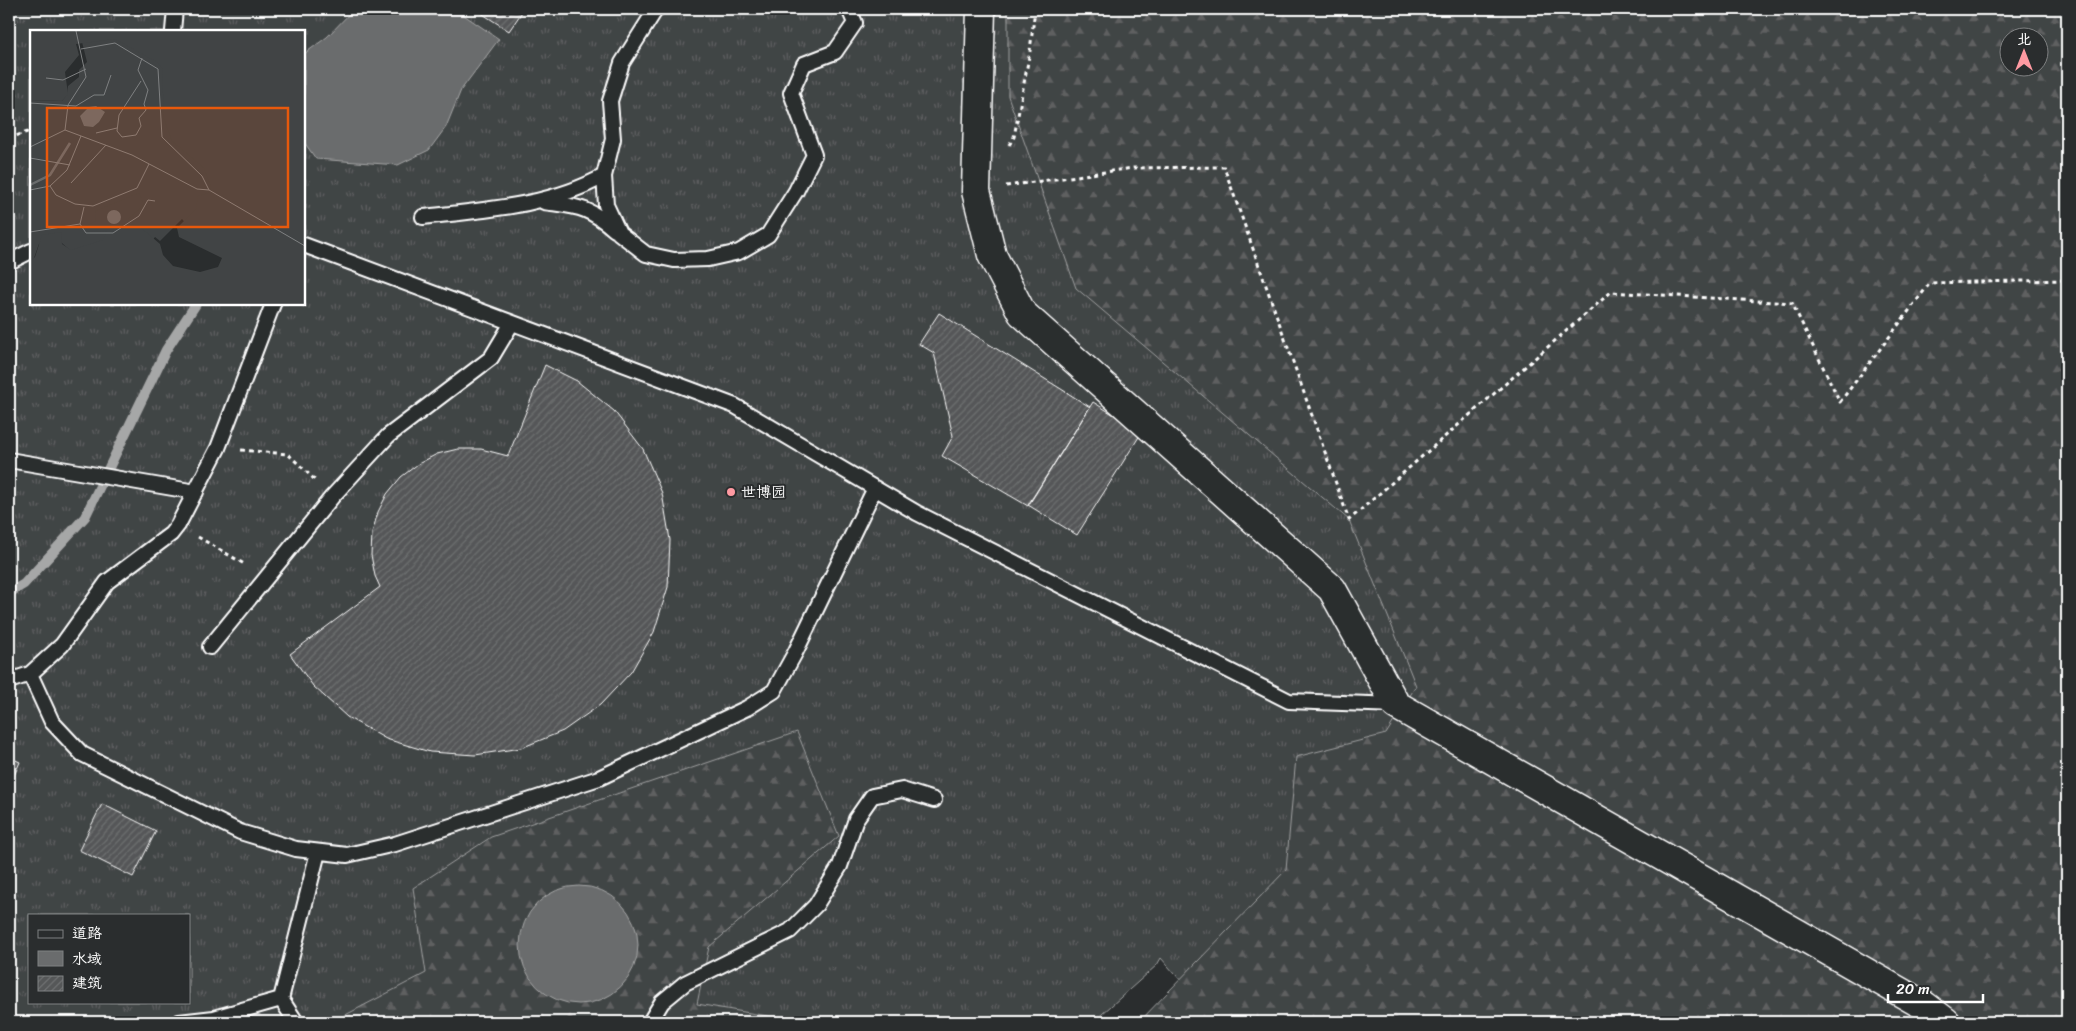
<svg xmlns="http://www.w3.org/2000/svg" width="2076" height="1031" viewBox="0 0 2076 1031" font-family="Sriracha,'LXGW WenKai TC',sans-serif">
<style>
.grass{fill:url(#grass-tufts);stroke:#a0a2a2;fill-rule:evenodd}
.forest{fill:url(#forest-firs);stroke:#a0a2a2;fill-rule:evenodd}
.water{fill:#6a6c6d;stroke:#a6a7a7}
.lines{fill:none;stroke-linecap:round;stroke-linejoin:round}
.stream{stroke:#a6a7a7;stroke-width:10}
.building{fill:url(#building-hatch);stroke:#fff}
.lane-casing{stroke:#fff;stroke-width:18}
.secondary-casing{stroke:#fff;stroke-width:31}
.path{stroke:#fff;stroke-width:3;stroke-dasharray:4 4;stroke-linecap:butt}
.lane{stroke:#2a2d2e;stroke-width:14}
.secondary{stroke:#2a2d2e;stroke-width:28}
.poi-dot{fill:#ff9aa2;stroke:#2a2d2e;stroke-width:2}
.labels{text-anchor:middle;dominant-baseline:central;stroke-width:4;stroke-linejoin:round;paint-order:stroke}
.poi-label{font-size:15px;fill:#fff;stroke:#2a2d2e;text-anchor:start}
.inset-river{fill:none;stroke:#6a6c6d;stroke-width:2.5}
.inset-road{fill:none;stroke:#7f8182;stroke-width:1}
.view{fill:#e8590c;fill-opacity:0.15;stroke:#e8590c;stroke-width:2.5}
.inset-edge{fill:none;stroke:#fff;stroke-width:2.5}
</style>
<defs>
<pattern id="grass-tufts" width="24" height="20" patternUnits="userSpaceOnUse" patternTransform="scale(1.25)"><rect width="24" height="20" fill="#414445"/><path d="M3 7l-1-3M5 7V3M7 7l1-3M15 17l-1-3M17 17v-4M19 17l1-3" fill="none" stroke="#5e6061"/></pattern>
<pattern id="forest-firs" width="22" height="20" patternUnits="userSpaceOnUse" patternTransform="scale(1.25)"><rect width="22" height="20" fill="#414445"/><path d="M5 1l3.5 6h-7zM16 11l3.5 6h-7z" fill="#5e6061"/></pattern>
<pattern id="building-hatch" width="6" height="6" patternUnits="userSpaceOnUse" patternTransform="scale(1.25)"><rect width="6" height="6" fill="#555758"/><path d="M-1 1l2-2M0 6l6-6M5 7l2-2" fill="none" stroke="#6e7071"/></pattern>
</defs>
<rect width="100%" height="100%" fill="#2a2d2e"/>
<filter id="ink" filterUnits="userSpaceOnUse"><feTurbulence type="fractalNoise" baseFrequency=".02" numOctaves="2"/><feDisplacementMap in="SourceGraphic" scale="10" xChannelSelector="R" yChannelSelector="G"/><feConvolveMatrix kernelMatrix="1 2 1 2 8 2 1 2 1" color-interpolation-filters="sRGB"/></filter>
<g filter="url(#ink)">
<!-- grass -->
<path class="grass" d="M 9,9 L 1312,9 L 1530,659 L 1217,1022 L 1161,958 L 1157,965 L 1093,1022 L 9,1022 ZM 31,31 L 304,31 L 304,304 L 31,304 ZM 29,915 L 189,915 L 189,1002 L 29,1002 Z"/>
<!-- forest -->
<path class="forest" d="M 1008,9 L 2067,9 L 2067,1022 L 1139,1022 L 1286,870 L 1296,757 L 1386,734 L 1416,686 L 1349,520 L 1076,288 L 1008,96 ZM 2008,38 L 2038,38 L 2038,68 L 2008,68 Z
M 797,732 L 839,836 L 709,947 L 697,1004 L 791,1020 L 794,1022 L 332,1022 L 426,973 L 413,888 L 491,837 Z"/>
<!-- water -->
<path class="water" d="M 354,9 L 455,9 L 499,39 L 461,90 L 446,127 L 429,150 L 398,165 L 316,159 L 304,142 L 304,54 L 327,37 Z
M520 945a59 59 0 1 1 118 0a59 59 0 1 1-118 0Z"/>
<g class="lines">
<!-- stream -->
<path class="stream" d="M 9,593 L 24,584 L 85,517 L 166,350 L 196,304"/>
</g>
<!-- building -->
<path class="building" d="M 475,9 L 524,9 L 509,31 Z
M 939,313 L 1090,407 L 1028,506 L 942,456 L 953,436 L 934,353 L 919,344 Z
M 545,365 L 577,381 L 614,411 L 643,449 L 662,493 L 670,540 L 668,587 L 654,632 L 631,672 L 600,705 L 563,731 L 521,748 L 475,755 L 430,752 L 386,739 L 347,717 L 313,686 L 290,654 L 380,587 L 375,576 L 371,555 L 372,533 L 378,512 L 387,494 L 401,477 L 418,464 L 437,454 L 458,449 L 481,449 L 508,456 Z
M 1093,402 L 1142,432 L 1077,535 L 1028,505 Z
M 9,757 L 20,762 L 9,787 Z
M 102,804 L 156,831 L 133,877 L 79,850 Z"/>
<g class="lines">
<!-- lane casing -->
<g class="lane-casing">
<path id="lane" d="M 656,9 L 622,63 L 610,101 L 613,139 L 604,176 L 606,205 L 619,233 L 646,254 L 674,260 L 708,259 L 739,252 L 768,235 L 796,191 L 814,155 L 791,93 L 804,64 L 835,52 L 855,23 L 849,9
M 173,31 L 175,9
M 544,202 C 578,207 588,206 615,230
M 423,217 C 484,210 550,206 604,176
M 304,245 L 735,406 L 917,513 L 1289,701 L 1396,705
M 9,262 L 31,251
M 9,460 L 196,492
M 210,647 L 332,497 L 388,436 L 491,358 L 512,323
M 30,674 L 52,722 L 82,754 L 240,832 L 296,849 L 347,855 L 395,844 L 599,778 L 747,708 L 774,691 L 795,653 L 875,488
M 9,681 L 30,674 L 62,645 L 107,582 L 171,534 L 178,525 L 218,448 L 273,304
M 281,999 L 296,1022
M 179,1022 L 214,1018 L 281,999 L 318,852
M 650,1022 L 662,1002 L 685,983 L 790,931 L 816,905 L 840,866 L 856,819 L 872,796 L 902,790 L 934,800"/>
</g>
<!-- secondary casing -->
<g class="secondary-casing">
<path id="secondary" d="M 981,9 L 976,191 L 992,255 L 1022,313 L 1332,589 L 1396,705 L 1925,1006 L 1946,1022"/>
</g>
<!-- path -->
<path class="path" d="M 9,138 L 31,131
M 1009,145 L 1014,137 L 1030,51 L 1035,9
M 1006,186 L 1133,168 L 1224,167 L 1349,520 L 1611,292 L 1792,303 L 1840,402 L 1930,283 L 2067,280
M 241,450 L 288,454 L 316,481
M 198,537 L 246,565"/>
<!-- lane -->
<use href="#lane" class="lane"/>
<!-- secondary -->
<use href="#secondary" class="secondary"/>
</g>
</g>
<!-- markers -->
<circle class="poi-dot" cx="731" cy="492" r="5"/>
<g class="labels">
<!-- poi labels -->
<g class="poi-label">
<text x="741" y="492">世博园</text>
</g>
</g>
<!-- overview -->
<g transform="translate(30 30)">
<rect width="275" height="275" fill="#2a2d2e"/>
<path d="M 144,1 L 195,154 L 163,202 L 152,189 L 130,211 L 125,207 L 104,235 L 64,241 L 25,207 L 9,214 L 0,239 L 0,70 L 32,71 L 37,64 L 38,56 L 49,47 L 49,40 L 57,32 L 50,4 Z" fill="#414445"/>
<path d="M 0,1 L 275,1 L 275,274 L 0,274 L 0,231 L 5,227 L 12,205 L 31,202 L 32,214 L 41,220 L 73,210 L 77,202 L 58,201 L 54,197 L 66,191 L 65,181 L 109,163 L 114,175 L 99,188 L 98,194 L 109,196 L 130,214 L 133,225 L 143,236 L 170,242 L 188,237 L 192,228 L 149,207 L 147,198 L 166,179 L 168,166 L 178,163 L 181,157 L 174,138 L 142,111 L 134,89 L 132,38 L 127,32 L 85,9 L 46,14 L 49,25 L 35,42 L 38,64 L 32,71 L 0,70 Z" fill="#414445"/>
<path d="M 66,76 L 75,82 L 69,92 L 63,97 L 54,96 L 50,86 L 59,77 ZM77 187a7 7 0 1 1 14 0a7 7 0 1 1-14 0Z" fill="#6a6c6d"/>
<path class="inset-river" d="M 0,155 L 20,145 L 40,113"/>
<path class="inset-road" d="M 51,19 L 85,13 L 128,39 L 132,107 L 172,146 L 179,160M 16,48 L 33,50 L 56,39M 111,51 L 89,85 L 87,101 L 92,107 L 106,105 L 111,96 L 109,88 L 116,80 L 114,74 L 118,60 L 108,40 L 112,28M 0,73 L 46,76 L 64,65 L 74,65 L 81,45M 35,100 L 102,125 L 167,159 L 179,160 L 275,216M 35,100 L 38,75 L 56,47 L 46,1M 66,103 L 87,98M 0,117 L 35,100M 0,128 L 40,135M 41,153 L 76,115M 20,156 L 26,165 L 45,174 L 63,176 L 107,158 L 119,134M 0,160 L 20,156 L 37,140 L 51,106M 50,194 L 56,203 L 83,203 L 109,186 L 118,170 L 125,171M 0,202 L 50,194 L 54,177"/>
<path class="view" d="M 17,78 L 258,78 L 258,197 L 17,197 Z"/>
<rect width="275" height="275" class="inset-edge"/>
</g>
<!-- margin -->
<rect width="2076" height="1031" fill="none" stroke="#2a2d2e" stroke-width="30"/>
<rect x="15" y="15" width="2046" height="1001" fill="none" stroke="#fff" stroke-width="2" filter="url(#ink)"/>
<!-- legend -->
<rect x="28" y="914" width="162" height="90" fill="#2a2d2e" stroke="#7f8182"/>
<rect x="38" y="930" width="25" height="8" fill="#2a2d2e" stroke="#7f8182"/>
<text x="72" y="938" font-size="15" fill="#ffffff">道路</text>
<rect x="38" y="951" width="25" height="15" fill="#6a6c6d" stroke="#7f8182"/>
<text x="72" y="964" font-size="15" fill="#ffffff">水域</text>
<rect x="38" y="976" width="25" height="15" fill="url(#building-hatch)" stroke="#7f8182"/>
<text x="72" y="988" font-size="15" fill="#ffffff">建筑</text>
<!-- north arrow -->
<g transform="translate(2024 52)"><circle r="24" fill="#2a2d2e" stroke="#7f8182"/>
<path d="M0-4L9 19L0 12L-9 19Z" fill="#ff9aa2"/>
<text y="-8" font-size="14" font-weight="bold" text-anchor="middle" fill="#ffffff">北</text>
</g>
<!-- scale -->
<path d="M1888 994v8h95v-8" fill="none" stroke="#ffffff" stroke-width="2.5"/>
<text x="1896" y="994" font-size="15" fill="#ffffff" stroke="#2a2d2e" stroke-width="4" paint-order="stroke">20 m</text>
</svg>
